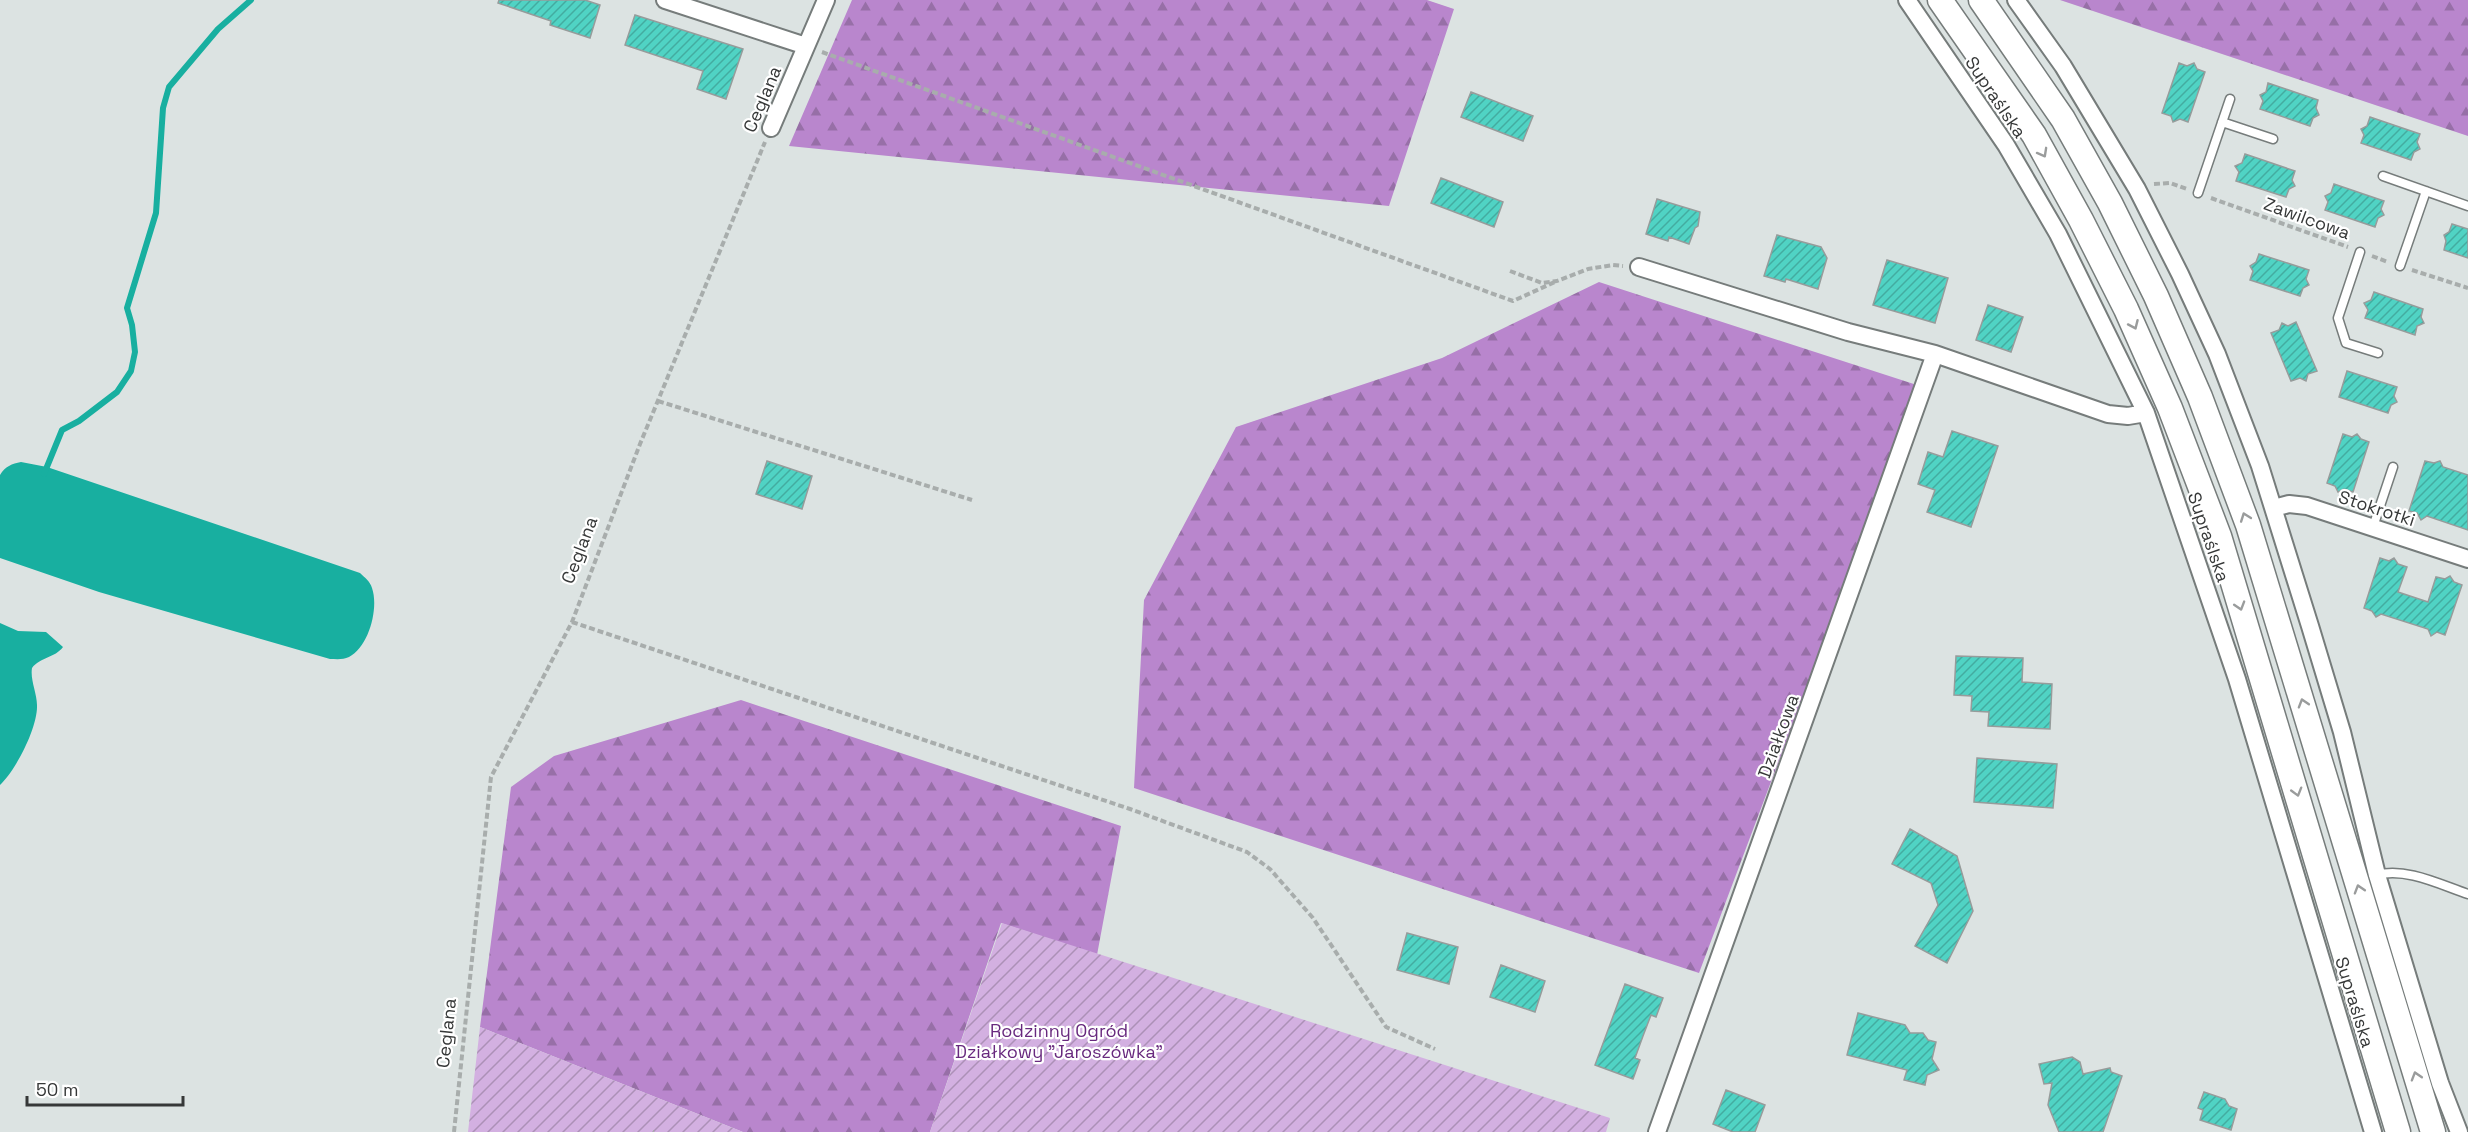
<svg xmlns="http://www.w3.org/2000/svg" width="2468" height="1132" viewBox="0 0 2468 1132" font-family="'Space Grotesk',sans-serif">
<style>
.forest{fill:url(#forest-firs)}
.garden{fill:url(#garden-furrows)}
.water{fill:#18afa0}
.lines{fill:none;stroke-linecap:round;stroke-linejoin:round}
.stream{stroke:#18afa0;stroke-width:6}
.building{fill:url(#building-hatch);stroke:#969c9b;stroke-width:1.5}
.lane-casing{stroke:#767c7b;stroke-width:11}
.street-casing{stroke:#767c7b;stroke-width:20}
.secondary-casing{stroke:#767c7b;stroke-width:27}
.path{stroke:#a8adac;stroke-width:4;stroke-dasharray:6 3;stroke-linecap:butt}
.lane{stroke:#fff;stroke-width:8}
.street{stroke:#fff;stroke-width:16}
.secondary{stroke:#fff;stroke-width:24}
.oneway{stroke:#9a9c9c}
.labels{text-anchor:middle;dominant-baseline:central;stroke-width:4.5;stroke-linejoin:round;paint-order:stroke}
.street-label{font-size:18px;fill:#363838;stroke:#fff}
.park-label{font-size:18px;fill:#68297e;stroke:#fff}
</style>
<defs>
<pattern id="forest-firs" width="22" height="20" patternUnits="userSpaceOnUse" patternTransform="scale(1.5)"><rect width="22" height="20" fill="#b986cd"/><path d="M5 1l3.5 6h-7zM16 11l3.5 6h-7z" fill="#976fa7"/></pattern>
<pattern id="garden-furrows" width="10" height="10" patternUnits="userSpaceOnUse" patternTransform="scale(1.5)"><rect width="10" height="10" fill="#d3b0e1"/><path d="M-1 1l2-2M0 10L10 0M9 11l2-2" fill="none" stroke="#ac90b7"/></pattern>
<pattern id="building-hatch" width="6" height="6" patternUnits="userSpaceOnUse" patternTransform="scale(1.5)"><rect width="6" height="6" fill="#50d3c4"/><path d="M-1 1l2-2M0 6l6-6M5 7l2-2" fill="none" stroke="#43aca0"/></pattern>
</defs>
<rect width="100%" height="100%" fill="#dce3e2"/>
<!-- forest -->
<path class="forest" d="M 852,0 L 1427,0 L 1454,9 L 1389,206 L 789,146 Z
M 2060,0 L 2468,0 L 2468,136 Z
M 1599,282 L 1920,386 L 1699,973 L 1134,788 L 1144,600 L 1236,427 L 1442,358 Z
M 741,700 L 1121,826 L 1097,955 L 1001,923 L 930,1132 L 743,1132 L 480,1027 L 511,787 L 554,756 Z"/>
<!-- garden -->
<path class="garden" d="M 1002,923 L 1610,1118 L 1606,1132 L 930,1132 Z
M 480,1027 L 743,1132 L 468,1132 Z"/>
<!-- water -->
<path class="water" d="M 21,462 L 47,467 L 360,573 C 365,578 370,581 372,588 C 379,608 369,647 349,657 C 343,660 336,659 330,659 L 99,592 L 0,558 L 0,475 C 5,466 12,464 21,462 Z
M 0,623 L 18,631 L 46,632 L 63,647 C 55,658 40,657 32,668 C 30,680 37,693 37,705 C 38,727 16,770 0,785 Z"/>
<g class="lines">
<!-- stream -->
<path class="stream" d="M 44,474 L 62,430 L 79,421 L 117,392 L 131,371 L 135,352 L 132,325 L 127,308 L 156,213 L 163,108 L 169,87 L 218,29 L 251,0"/>
</g>
<!-- building -->
<path class="building" d="M 499,0 L 585,0 L 600,5 L 590,38 L 550,25 L 551,21 L 498,3 Z
M 635,15 L 743,49 L 726,99 L 697,89 L 703,71 L 625,45 Z
M 2179,63 L 2187,66 L 2194,63 L 2197,69 L 2205,72 L 2188,122 L 2180,119 L 2173,122 L 2171,116 L 2162,113 Z
M 2268,83 L 2318,100 L 2316,108 L 2319,115 L 2313,118 L 2310,126 L 2260,109 L 2263,101 L 2260,95 L 2266,92 Z
M 1471,92 L 1533,116 L 1523,141 L 1461,117 Z
M 2370,117 L 2420,134 L 2417,142 L 2420,149 L 2414,152 L 2411,160 L 2361,143 L 2364,135 L 2361,129 L 2367,126 Z
M 2245,154 L 2295,171 L 2292,180 L 2295,186 L 2289,189 L 2286,197 L 2236,181 L 2239,172 L 2235,166 L 2242,163 Z
M 1441,178 L 1503,202 L 1494,227 L 1431,203 Z
M 2334,184 L 2384,201 L 2381,209 L 2384,215 L 2378,218 L 2375,227 L 2325,210 L 2328,202 L 2325,196 L 2331,193 Z
M 1657,199 L 1700,212 L 1698,226 L 1695,228 L 1689,244 L 1669,237 L 1668,241 L 1646,234 Z
M 2452,224 L 2468,229 L 2468,258 L 2444,250 L 2446,241 L 2444,235 L 2449,232 Z
M 1777,235 L 1821,247 L 1827,258 L 1818,289 L 1786,279 L 1785,282 L 1764,276 Z
M 2259,254 L 2309,270 L 2306,279 L 2309,285 L 2303,288 L 2300,296 L 2250,280 L 2253,271 L 2250,266 L 2256,262 Z
M 1887,260 L 1948,278 L 1935,323 L 1873,305 Z
M 2374,292 L 2423,309 L 2421,317 L 2424,323 L 2417,326 L 2415,335 L 2365,318 L 2368,310 L 2364,303 L 2371,300 Z
M 1988,305 L 2023,317 L 2011,352 L 1976,340 Z
M 2296,322 L 2317,371 L 2308,374 L 2306,381 L 2300,378 L 2291,381 L 2271,333 L 2279,330 L 2282,323 L 2288,326 Z
M 2347,371 L 2397,387 L 2394,396 L 2397,402 L 2391,405 L 2388,413 L 2339,397 Z
M 1952,431 L 1998,446 L 1971,527 L 1927,512 L 1935,490 L 1918,484 L 1928,452 L 1943,457 Z
M 2343,434 L 2352,437 L 2357,434 L 2361,439 L 2369,442 L 2353,492 L 2344,489 L 2338,492 L 2335,486 L 2327,483 Z
M 767,461 L 812,476 L 802,509 L 756,494 Z
M 2425,461 L 2434,463 L 2440,461 L 2443,467 L 2468,475 L 2468,530 L 2427,516 L 2421,520 L 2417,513 L 2409,511 Z
M 2380,558 L 2389,561 L 2394,558 L 2398,564 L 2407,567 L 2398,592 L 2428,602 L 2436,577 L 2445,579 L 2450,576 L 2454,582 L 2462,585 L 2445,635 L 2437,632 L 2431,636 L 2428,629 L 2381,614 L 2376,617 L 2372,611 L 2364,608 Z
M 1956,656 L 2023,658 L 2022,682 L 2052,684 L 2050,729 L 1988,726 L 1989,712 L 1971,711 L 1972,696 L 1954,695 Z
M 1977,758 L 2057,764 L 2053,808 L 1974,802 Z
M 1910,829 L 1957,856 L 1973,911 L 1947,963 L 1915,946 L 1938,905 L 1931,883 L 1892,864 Z
M 1407,933 L 1458,947 L 1449,984 L 1397,970 Z
M 1501,965 L 1545,981 L 1535,1012 L 1490,997 Z
M 1625,984 L 1663,998 L 1656,1017 L 1651,1015 L 1643,1036 L 1635,1058 L 1640,1060 L 1633,1079 L 1595,1065 Z
M 1858,1013 L 1905,1025 L 1910,1033 L 1923,1033 L 1928,1040 L 1936,1042 L 1932,1059 L 1939,1070 L 1927,1075 L 1925,1085 L 1904,1080 L 1907,1070 L 1847,1055 Z
M 2072,1057 L 2080,1062 L 2083,1074 L 2110,1068 L 2111,1072 L 2122,1076 L 2103,1132 L 2059,1132 L 2048,1105 L 2052,1083 L 2044,1084 L 2039,1064 Z
M 1726,1090 L 1765,1105 L 1755,1132 L 1733,1132 L 1713,1124 Z
M 2204,1092 L 2225,1099 L 2229,1106 L 2237,1109 L 2231,1130 L 2200,1120 L 2203,1110 L 2198,1108 Z"/>
<g class="lines">
<!-- lane casing -->
<g class="lane-casing">
<path id="lane" d="M 2222,122 L 2273,139
M 2383,176 L 2468,206
M 2198,193 L 2230,99
M 2360,252 L 2338,318 L 2346,343 L 2378,353
M 2400,266 L 2426,191
M 2373,527 L 2393,467
M 2377,875 C 2406,867 2441,885 2468,894"/>
</g>
<!-- street casing -->
<g class="street-casing">
<path id="street" d="M 665,0 L 806,46
M 1907,0 L 2006,145 L 2058,234 L 2146,413 L 2237,679 L 2373,1132
M 2016,0 L 2063,66 L 2137,189 L 2180,274 L 2217,354 L 2260,466 L 2310,626 L 2342,732 L 2377,875 L 2440,1083 L 2459,1132
M 771,128 L 826,0
M 1639,267 L 1848,332 L 1935,354 L 2108,414 L 2128,416 L 2146,413
M 2274,508 L 2289,504 L 2307,506 L 2468,559
M 1657,1132 L 1935,354"/>
</g>
<!-- secondary casing -->
<g class="secondary-casing">
<path id="secondary" d="M 1940,0 L 2034,135 L 2081,220 L 2126,309 L 2170,408 L 2219,536 L 2398,1132
M 1981,0 L 2063,119 L 2110,203 L 2156,296 L 2200,397 L 2248,525 L 2433,1132"/>
</g>
<!-- path -->
<path class="path" d="M 822,52 L 1513,301 L 1557,281
M 2154,184 L 2170,183 L 2187,189
M 2211,198 L 2348,247
M 2372,256 L 2388,262
M 2412,270 L 2468,288
M 1510,271 L 1542,283 L 1557,281 L 1588,269 L 1613,265 L 1623,266
M 658,401 L 972,500
M 572,622 L 1130,809 L 1247,852 L 1270,869 L 1313,918 L 1386,1027 L 1435,1049
M 454,1132 L 491,777 L 572,622 L 640,444 L 765,142
M 653,1132 L 654,1132"/>
<!-- lane -->
<use href="#lane" class="lane"/>
<!-- street -->
<use href="#street" class="street"/>
<!-- secondary -->
<use href="#secondary" class="secondary"/>
</g>
<!-- one-way arrows -->
<defs><path id="oneway-chevron" d="M-2-3.5L2.5 0L-2 3.5" fill="none" stroke-width="1.6" stroke-linecap="round" stroke-linejoin="round" transform="scale(1.5)"/></defs>
<g class="oneway">
<use href="#oneway-chevron" transform="translate(2043 153) rotate(61)"/>
<use href="#oneway-chevron" transform="translate(2134 325) rotate(66)"/>
<use href="#oneway-chevron" transform="translate(2245 517) rotate(-110)"/>
<use href="#oneway-chevron" transform="translate(2240 606) rotate(73)"/>
<use href="#oneway-chevron" transform="translate(2303 703) rotate(-107)"/>
<use href="#oneway-chevron" transform="translate(2297 792) rotate(74)"/>
<use href="#oneway-chevron" transform="translate(2359 889) rotate(-107)"/>
<use href="#oneway-chevron" transform="translate(2416 1076) rotate(-107)"/>
</g>
<g class="labels">
<!-- street labels -->
<g class="street-label">
<text transform="translate(1996 97) rotate(56)">Supraślska</text>
<text transform="translate(762 99) rotate(-67)">Ceglana</text>
<text transform="translate(2307 218) rotate(20)">Zawilcowa</text>
<text transform="translate(2377 508) rotate(18)">Stokrotki</text>
<text transform="translate(2209 537) rotate(71)">Supraślska</text>
<text transform="translate(579 550) rotate(-69)">Ceglana</text>
<text transform="translate(1778 736) rotate(-70)">Działkowa</text>
<text transform="translate(2355 1002) rotate(73)">Supraślska</text>
<text transform="translate(446 1033) rotate(-84)">Ceglana</text>
</g>
<!-- park labels -->
<g class="park-label">
<text x="1059" y="1030">Rodzinny Ogród<tspan x="1059" dy="21">Działkowy "Jaroszówka"</tspan></text>
</g>
</g>
<!-- scale -->
<path d="M27 1096v9h156v-9" fill="none" stroke="#363838" stroke-width="3"/>
<text x="36" y="1096" font-size="18" fill="#363838" stroke="#ffffff" stroke-width="4.5" paint-order="stroke">50 m</text>
</svg>
